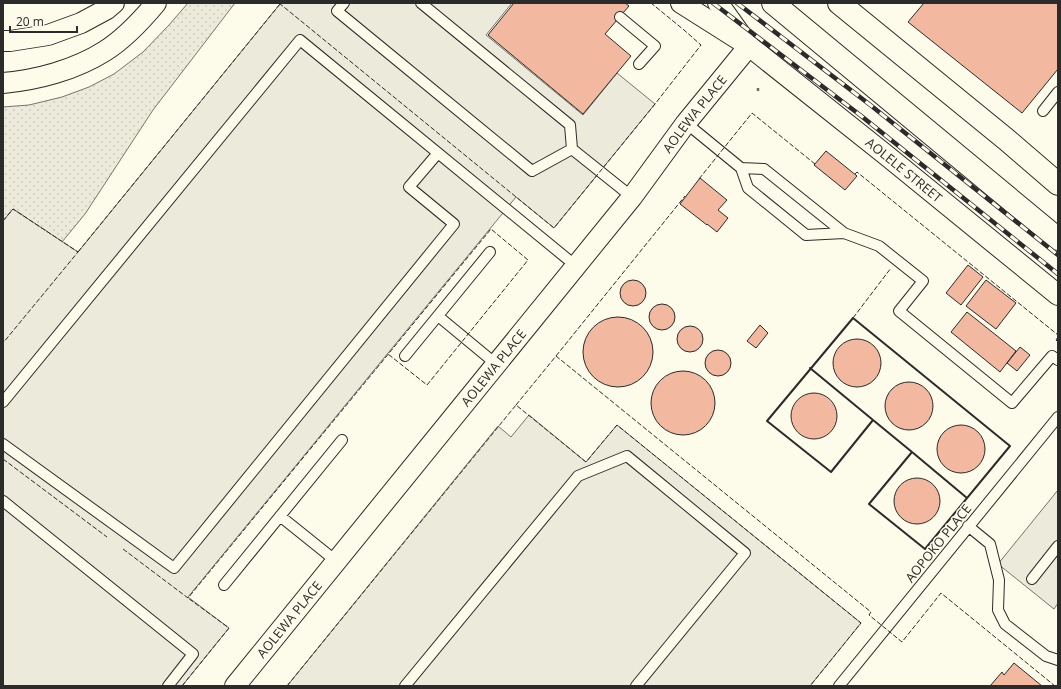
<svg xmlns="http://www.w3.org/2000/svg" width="1061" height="689" viewBox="0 0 1061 689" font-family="'Open Sans',sans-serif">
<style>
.park{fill:url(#park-dots);stroke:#74746e}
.parking{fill:#eceadb;stroke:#74746e}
.building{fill:#f2b8a0;stroke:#2b2b2b}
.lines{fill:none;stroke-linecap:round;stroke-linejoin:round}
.service-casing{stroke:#2b2b2b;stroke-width:12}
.minor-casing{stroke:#2b2b2b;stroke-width:22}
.motorway-casing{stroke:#2b2b2b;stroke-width:24}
.path{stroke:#6a6964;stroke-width:2.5;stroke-dasharray:3 2;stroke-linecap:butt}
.service{stroke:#fdfbea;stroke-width:10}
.minor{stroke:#fdfbea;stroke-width:20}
.motorway{stroke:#fdfbea;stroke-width:22}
.rail-casing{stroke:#2b2b2b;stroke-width:4.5}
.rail{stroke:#fdfbea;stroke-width:3;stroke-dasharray:9;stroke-linecap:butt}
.fence{stroke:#2b2b2b;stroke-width:1;stroke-dasharray:5 2;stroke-linecap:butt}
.wall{stroke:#2b2b2b;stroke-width:2}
.labels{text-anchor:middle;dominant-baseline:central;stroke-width:3;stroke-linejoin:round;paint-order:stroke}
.street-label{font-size:13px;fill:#2b2b2b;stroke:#fdfbea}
</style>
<defs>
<pattern id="park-dots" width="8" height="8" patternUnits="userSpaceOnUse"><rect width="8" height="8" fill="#ecebdb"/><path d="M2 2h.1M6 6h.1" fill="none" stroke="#cbcabc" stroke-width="1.8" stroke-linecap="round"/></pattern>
</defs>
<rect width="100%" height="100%" fill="#fdfbea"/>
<!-- park -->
<path class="park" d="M 188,3 L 235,3 L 153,110 L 85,214 L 62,242 L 13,209 L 3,221 L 3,107 L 29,105 L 62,97 L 89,87 L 114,74 L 143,52 L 169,25 Z"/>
<!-- parking -->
<path class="parking" d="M 279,3 L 512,3 L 486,35 L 583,115 L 617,73 L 655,104 L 554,228 L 516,197 L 188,597 L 229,628 L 182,686 L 3,686 L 3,221 L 13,209 L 78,252 L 280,4 Z
M 529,415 L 586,462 L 617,425 L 861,623 L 810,686 L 287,686 L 498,426 L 511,437 Z
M 1058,490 L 1058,603 L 1054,609 L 998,564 Z"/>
<!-- building -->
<path class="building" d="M 514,3 L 625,3 L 629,6 L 605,34 L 631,56 L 583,114 L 488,35 Z
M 924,3 L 1058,3 L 1058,69 L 1022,113 L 908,22 Z
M 826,151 L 857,176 L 845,190 L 814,165 Z
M 700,178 L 727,200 L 718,210 L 728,218 L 717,232 L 707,224 L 707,225 L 680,204 Z
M 968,265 L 983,277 L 961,305 L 946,293 Z
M620 293a13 13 0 1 1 26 0a13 13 0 1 1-26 0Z
M 986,280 L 1016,303 L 996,329 L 966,306 Z
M649 317a13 13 0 1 1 26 0a13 13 0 1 1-26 0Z
M 967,312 L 1016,351 L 1000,372 L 951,332 Z
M583 352a35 35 0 1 1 70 0a35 35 0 1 1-70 0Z
M 760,325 L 768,333 L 756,348 L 747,341 Z
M677 339a13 13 0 1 1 26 0a13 13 0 1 1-26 0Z
M833 363a24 24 0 1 1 48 0a24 24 0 1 1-48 0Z
M 1020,347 L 1030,355 L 1017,371 L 1007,363 Z
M705 363a13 13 0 1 1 26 0a13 13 0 1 1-26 0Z
M651 403a32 32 0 1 1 64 0a32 32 0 1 1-64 0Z
M885 406a24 24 0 1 1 48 0a24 24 0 1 1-48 0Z
M791 416a23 23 0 1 1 46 0a23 23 0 1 1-46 0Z
M937 449a24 24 0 1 1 48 0a24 24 0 1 1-48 0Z
M894 501a23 23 0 1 1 46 0a23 23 0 1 1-46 0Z
M 1014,663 L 1042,686 L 990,686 L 1002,672 L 1004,675 Z"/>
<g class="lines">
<!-- service casing -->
<g class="service-casing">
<path id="service" d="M 344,3 L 337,11 L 532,171 L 572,149
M 421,3 L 570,125 L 572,149 L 632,197
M 620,17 L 655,46 L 639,64
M 1043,111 L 1058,92
M 686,123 L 741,168 L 764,169 L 844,233 L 879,246 L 923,281 L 899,311 L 1012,403 L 1052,356 L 1058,360
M 741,168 L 748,188 L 806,235 L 844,233
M 438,316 L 496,364
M 405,356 L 490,252
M 3,402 L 300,40 L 576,266
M 3,444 L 174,568 L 454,224 L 409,187 L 438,153
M 3,501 L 193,654 L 168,686
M 280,516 L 336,561
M 968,526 L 990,544 L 999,580 L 998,610 L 1005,624 L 1046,656 L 1058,660
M 1032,579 L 1058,546
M 224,585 L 342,440
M 405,686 L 578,476 L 627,456 L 745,553 L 636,686
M 839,686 L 1058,417"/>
</g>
<!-- minor casing -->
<g class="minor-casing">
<g id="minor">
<path id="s1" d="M 681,3 L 749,46 L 886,155 L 1058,295"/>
<path d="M 718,3 L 743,38"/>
<path d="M 3,41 L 10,41 L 48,35 L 81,23 L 107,9 L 114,3"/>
<path d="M 3,83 C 37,80 75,70 105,51 C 124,39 141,21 156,3"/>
<path id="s2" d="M 235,686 L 632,197 L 686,123 L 749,46"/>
</g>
</g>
<!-- motorway casing -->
<g class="motorway-casing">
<path id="motorway" d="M 773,3 L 1058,239
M 839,3 L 1007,140 L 1058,184"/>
</g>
<!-- path -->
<path class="path" d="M 758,88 L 758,91"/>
<!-- service -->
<use href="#service" class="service"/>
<!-- minor -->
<use href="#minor" class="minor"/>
<!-- motorway -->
<use href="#motorway" class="motorway"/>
<!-- rail casing -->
<g class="rail-casing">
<path id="rail" d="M 713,3 L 860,115 L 1058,274
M 737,3 L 869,104 L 1058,255"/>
</g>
<!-- rail -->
<use href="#rail" class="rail"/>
<!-- fence -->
<path class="fence" d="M 279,3 L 554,228 L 655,104 L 701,45 L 684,30 L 651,3
M 855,174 L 857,172 L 1058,335
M 699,179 L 752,113 L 815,164
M 3,221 L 13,209 L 78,252 L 3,343
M 78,252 L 280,4
M 853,318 L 891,268
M 1058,337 L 1056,340 L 1058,342
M 556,356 L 685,196
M 516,405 L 556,356 L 871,612 L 869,615 L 902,642 L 941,593 L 1055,686
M 3,459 L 107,537
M 123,549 L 188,598 L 491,229 L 528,260 L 427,385 L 388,354
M 182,686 L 229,628 L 188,598
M 287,686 L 516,405 L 586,462 L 617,425 L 861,623 L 810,686"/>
<!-- wall -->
<path class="wall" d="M 853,318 L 1010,446 L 925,549 L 869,504 L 912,452 L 873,420 L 831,472 L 767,421 Z
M 810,368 L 873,420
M 912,452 L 967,498"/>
</g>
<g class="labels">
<!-- street labels -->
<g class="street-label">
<text stroke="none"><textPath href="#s2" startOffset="734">AOLEWA PLACE</textPath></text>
<text stroke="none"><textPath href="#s1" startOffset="279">AOLELE STREET</textPath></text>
<text stroke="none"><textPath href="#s2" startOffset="410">AOLEWA PLACE</textPath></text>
<text transform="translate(938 543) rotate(-51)">AOPOKO PLACE</text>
<text stroke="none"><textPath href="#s2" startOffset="86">AOLEWA PLACE</textPath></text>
</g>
</g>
<!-- border -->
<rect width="1061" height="689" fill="none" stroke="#2b2b2b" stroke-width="8"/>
<!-- scale -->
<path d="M10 26v6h67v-6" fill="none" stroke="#2b2b2b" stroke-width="2"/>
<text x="16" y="26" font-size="12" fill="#2b2b2b" stroke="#fdfbea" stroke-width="3" paint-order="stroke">20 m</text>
</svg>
